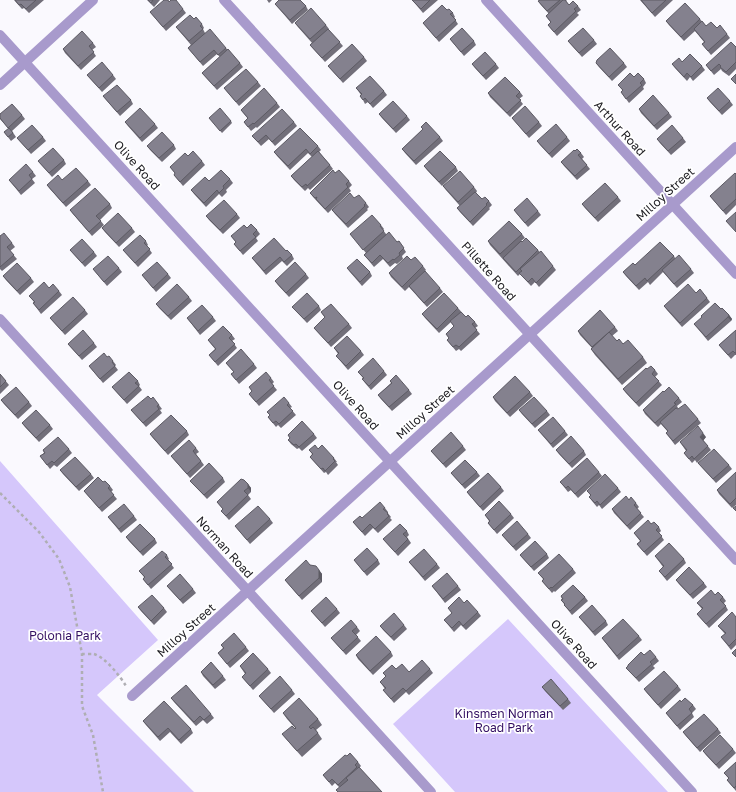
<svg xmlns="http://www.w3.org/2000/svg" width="736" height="792" viewBox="0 0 736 792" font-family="'Golos Text',sans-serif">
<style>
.green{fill:#d5c7fb}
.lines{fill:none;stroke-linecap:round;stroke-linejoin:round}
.path{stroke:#afaeb3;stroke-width:2.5;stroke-dasharray:3 3;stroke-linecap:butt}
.minor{stroke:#a89acc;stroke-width:10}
.tertiary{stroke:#a89acc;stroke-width:10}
.wall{fill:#726f7a}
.shaded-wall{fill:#5c5a63}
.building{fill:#84818e;stroke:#5c5a63}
.labels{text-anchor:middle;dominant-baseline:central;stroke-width:3.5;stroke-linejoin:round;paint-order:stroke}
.street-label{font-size:12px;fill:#1c1b20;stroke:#fff}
.park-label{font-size:12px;fill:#341063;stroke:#fff}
</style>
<rect width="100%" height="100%" fill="#faf9fe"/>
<!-- green -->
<path class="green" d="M 0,461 L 158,640 L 97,695 L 194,792 L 0,792 Z
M 508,619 L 668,792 L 455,792 L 393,724 Z"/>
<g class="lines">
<!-- path -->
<path class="path" d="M 0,493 L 39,532 L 59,559 L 70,587 L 82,654 L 82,706 L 93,735 L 103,792
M 82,654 C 85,654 91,654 94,654 C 105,657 120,676 126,686"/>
<!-- minor -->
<path class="minor" d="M 486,0 L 736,274
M 0,35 L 692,792
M 0,85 L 93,0
M 0,319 L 431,792
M 132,696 L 736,147"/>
<!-- tertiary -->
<path class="tertiary" d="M 224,0 L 736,560"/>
</g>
<!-- wall -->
<path class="wall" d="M 14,0 L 44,0 L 29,13 L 24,8 L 22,9 Z
M 147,0 L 160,0 L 154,7 Z
M 267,0 L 272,0 L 269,3 Z
M 412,0 L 438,0 L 423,13 Z
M 539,0 L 567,0 L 566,1 L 569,5 L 578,6 L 581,10 L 577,13 L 579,15 L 557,36 L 548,25 L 551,23 L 546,16 L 549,14 L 541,5 L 538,1 L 539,1 Z
M 640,0 L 673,0 L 655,17 Z
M 169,2 L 183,9 L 186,13 L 166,31 L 150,12 Z
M 275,4 L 306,6 L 308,10 L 292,24 Z
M 447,10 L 453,13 L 455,17 L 454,18 L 458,24 L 439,42 L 423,23 Z
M 194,19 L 202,24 L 204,28 L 203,29 L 205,33 L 226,48 L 240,63 L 243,67 L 217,90 L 202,73 L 220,57 L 217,54 L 203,66 L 188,48 L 191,45 L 176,27 Z
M 700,19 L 706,26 L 717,28 L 727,34 L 730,38 L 711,55 L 702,44 L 704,42 L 695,31 L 684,41 L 669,25 L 666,21 Z
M 295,23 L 326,25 L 329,29 L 328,29 L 343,46 L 325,62 L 310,45 L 312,43 L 298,27 Z
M 450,39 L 474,41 L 476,45 L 464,56 Z
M 594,40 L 597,44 L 582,57 L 568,41 Z
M 93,43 L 96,47 L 92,50 L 96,56 L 81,70 L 65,53 L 63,49 Z
M 736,47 L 736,69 L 729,76 L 722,71 L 721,69 L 714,75 L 706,65 Z
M 364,57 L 367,61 L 343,83 L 328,66 Z
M 682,62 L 702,66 L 705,70 L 693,81 L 690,77 L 687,81 L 675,68 L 672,64 Z
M 596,63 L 624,63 L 627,67 L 612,81 L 599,67 Z
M 472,64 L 496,64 L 499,68 L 486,80 L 475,68 Z
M 87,75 L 113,75 L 116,79 L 102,92 Z
M 634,77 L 644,79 L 646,83 L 643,87 L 644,89 L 629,103 L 621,92 L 623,91 L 618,85 Z
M 258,82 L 261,86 L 239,106 L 224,88 Z
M 356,88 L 384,91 L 387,95 L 373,108 L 368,102 L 365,104 L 363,100 L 360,96 L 361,95 Z
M 520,92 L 523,96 L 519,99 L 523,104 L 510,117 L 490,97 L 488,93 Z
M 103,96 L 131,100 L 133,104 L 120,116 Z
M 707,98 L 730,101 L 733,105 L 722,115 L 710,102 Z
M 277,103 L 280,107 L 257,128 L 256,127 L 251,131 L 244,122 L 248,119 L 241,110 Z
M 639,109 L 669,113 L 672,117 L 657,130 L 641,113 Z
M 0,114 L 22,115 L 25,119 L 12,131 L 16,137 L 11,141 L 4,132 L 9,129 L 0,119 Z
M 379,114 L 407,116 L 410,120 L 396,133 L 382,118 Z
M 512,118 L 539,122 L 542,126 L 529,138 Z
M 211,120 L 231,121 L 232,123 L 222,133 Z
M 125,122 L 155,124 L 158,128 L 142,142 L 128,126 Z
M 294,122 L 297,126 L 275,146 L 269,139 L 261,146 L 252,136 Z
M 421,127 L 440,137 L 443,141 L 416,165 L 405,153 L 402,149 L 423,129 Z
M 43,137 L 46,141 L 31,154 L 17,138 Z
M 567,137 L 570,141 L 552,158 L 540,145 L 537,141 Z
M 683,138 L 686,142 L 671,155 L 660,143 L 657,139 Z
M 174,145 L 176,149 L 162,162 L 150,150 L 147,146 Z
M 318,146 L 321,150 L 319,152 L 330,165 L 333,169 L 310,190 L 308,188 L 305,191 L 294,180 L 291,176 L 312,157 L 308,153 L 290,170 L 277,156 L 274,152 Z
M 575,151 L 581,153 L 584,157 L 582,159 L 590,169 L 577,180 L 564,166 L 561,162 Z
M 188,156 L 202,161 L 205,165 L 183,186 L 174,175 L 175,173 L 170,167 Z
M 64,160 L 66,164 L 52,177 L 38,161 Z
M 424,166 L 456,167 L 458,171 L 442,186 L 427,170 Z
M 33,172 L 36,176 L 32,179 L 35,183 L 21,195 L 9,180 Z
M 335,173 L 349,181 L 352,185 L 349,188 L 351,191 L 328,213 L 313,197 L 310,193 Z
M 736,174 L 736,205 L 726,215 L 710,196 Z
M 230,179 L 233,183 L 226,190 L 227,192 L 222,197 L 219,194 L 206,207 L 194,194 L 191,190 L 209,181 Z
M 62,180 L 88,181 L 91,185 L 66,207 L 50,189 L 47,185 Z
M 443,186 L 474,187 L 477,191 L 476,193 L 482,199 L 489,201 L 492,205 L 489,208 L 490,209 L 473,226 L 460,212 L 457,208 L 460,206 L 446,190 Z
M 618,197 L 621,201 L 598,222 L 585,208 L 582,204 Z
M 354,198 L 366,203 L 369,207 L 367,209 L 368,210 L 348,228 L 335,214 L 332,210 Z
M 110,204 L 112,208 L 100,220 L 104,225 L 92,236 L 73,214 L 70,210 Z
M 514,210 L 538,211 L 541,215 L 528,227 L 517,214 Z
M 237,214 L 240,218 L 223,234 L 209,220 L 206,216 Z
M 381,225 L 384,229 L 383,230 L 386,234 L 397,242 L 399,241 L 406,252 L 402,256 L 403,259 L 397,264 L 395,263 L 390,267 L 383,259 L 374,267 L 364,255 L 366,253 L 350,234 Z
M 102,228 L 132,228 L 135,232 L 119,247 L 105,232 Z
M 247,228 L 257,230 L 260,234 L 256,238 L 258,241 L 243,255 L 234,244 L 236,242 L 231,236 Z
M 522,234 L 525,238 L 521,241 L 538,250 L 553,266 L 556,270 L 539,287 L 535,282 L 531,286 L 520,274 L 518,276 L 490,245 L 488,241 Z
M 0,236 L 12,243 L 15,247 L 10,251 L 17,259 L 2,271 L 0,269 Z
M 146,241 L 148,245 L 147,246 L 152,253 L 138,267 L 123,250 Z
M 70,250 L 94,252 L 97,256 L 85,267 Z
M 286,251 L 292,255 L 294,259 L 287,266 L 282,261 L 266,275 L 252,258 Z
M 674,256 L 675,258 L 691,269 L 694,273 L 677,288 L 663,272 L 650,285 L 648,282 L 639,290 L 626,276 L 623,272 L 635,265 Z
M 411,260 L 423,266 L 426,270 L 418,278 L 440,288 L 443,292 L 427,307 L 409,287 L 405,291 L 391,277 L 389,273 Z
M 119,268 L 122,272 L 107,286 L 93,269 Z
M 347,268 L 370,272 L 372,276 L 362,286 L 350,272 Z
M 168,274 L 171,278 L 156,292 L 142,275 Z
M 306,274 L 309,278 L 289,297 L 278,285 L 275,281 Z
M 3,276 L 31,278 L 34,282 L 20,295 L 6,280 Z
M 49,288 L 59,291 L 62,295 L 41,314 L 33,303 L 34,302 L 29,296 Z
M 696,293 L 707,298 L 710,302 L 682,327 L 667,310 L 664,306 Z
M 189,297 L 192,301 L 171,320 L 159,308 L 156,304 Z
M 319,306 L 321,310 L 307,323 L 292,307 Z
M 458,308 L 466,317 L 475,322 L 478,326 L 475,328 L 480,334 L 461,351 L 459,349 L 456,351 L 447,340 L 449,338 L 446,334 L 454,327 L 451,322 L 439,333 L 425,318 L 422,314 Z
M 721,309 L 729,315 L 732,319 L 731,321 L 708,341 L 694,324 Z
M 85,310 L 88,314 L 65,335 L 50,318 Z
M 321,312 L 349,324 L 352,328 L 331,347 L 314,328 L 325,318 Z
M 213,317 L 216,321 L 200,335 L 187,318 Z
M 615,327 L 618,331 L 612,336 L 617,341 L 623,344 L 643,357 L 647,363 L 622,385 L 595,355 L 591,349 L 592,348 L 580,335 L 578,331 Z
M 736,330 L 736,355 L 735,355 L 731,359 L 719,345 Z
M 232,335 L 235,339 L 232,341 L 237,348 L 218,366 L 209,355 L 215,349 L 208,340 Z
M 94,343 L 97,347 L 82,360 L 68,344 Z
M 334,348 L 361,351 L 364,355 L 348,370 L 336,356 L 338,354 Z
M 107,357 L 113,361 L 116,365 L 115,366 L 118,370 L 103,383 L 89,366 Z
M 226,363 L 254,364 L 257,368 L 239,384 L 231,374 L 234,372 Z
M 647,369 L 655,370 L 658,374 L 655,377 L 662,385 L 639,407 L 626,393 L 623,389 Z
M 384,371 L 387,375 L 371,390 L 365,383 L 362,379 L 363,378 L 358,372 Z
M 0,374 L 9,385 L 0,394 Z
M 271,378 L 274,382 L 272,384 L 277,390 L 259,406 L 249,394 L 252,391 L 249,387 Z
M 138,381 L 140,385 L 139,386 L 142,390 L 127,404 L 112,387 Z
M 390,381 L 409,390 L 412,394 L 392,411 L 381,399 L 378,395 L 391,383 Z
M 530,392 L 533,396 L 510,417 L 495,401 L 493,397 Z
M 664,392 L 679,398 L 682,402 L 677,406 L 678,408 L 677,409 L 698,419 L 701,423 L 675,445 L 666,433 L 668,432 L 661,424 L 658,427 L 645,414 L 643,410 Z
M 151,399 L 159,405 L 162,409 L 160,410 L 162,413 L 146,427 L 131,410 Z
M 1,400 L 29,402 L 32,406 L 18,419 L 4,404 Z
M 289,403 L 292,407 L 290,408 L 296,415 L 281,428 L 278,425 L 276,427 L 268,417 L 270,415 L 267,412 Z
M 519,410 L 547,411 L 550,415 L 535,428 L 522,414 Z
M 22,423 L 50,425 L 53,429 L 39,442 L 25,427 Z
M 538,430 L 565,431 L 568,435 L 553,448 Z
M 187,431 L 189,435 L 168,455 L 153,438 L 150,434 Z
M 314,434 L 317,438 L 302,451 L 299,448 L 297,449 L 291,444 L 288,440 L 290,438 L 288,435 Z
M 706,437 L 703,440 L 711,450 L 697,463 L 695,460 L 692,463 L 684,453 L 686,451 L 680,442 Z
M 463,446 L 466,450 L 446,468 L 431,451 Z
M 196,448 L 199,452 L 196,454 L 204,465 L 190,478 L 171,456 Z
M 69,449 L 72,453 L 57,467 L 54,465 L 50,469 L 40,456 L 44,453 L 43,450 Z
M 318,449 L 334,458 L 337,462 L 336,462 L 338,465 L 328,475 L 326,472 L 324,473 L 310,457 L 312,454 L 309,450 Z
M 556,450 L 584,451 L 586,455 L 572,468 L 559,454 Z
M 698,463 L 729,465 L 732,469 L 716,483 Z
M 60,470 L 91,474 L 94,478 L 79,491 L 63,474 Z
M 477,472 L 480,476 L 465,489 L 451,473 Z
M 599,472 L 602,476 L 578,498 L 571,490 L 568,492 L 560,482 Z
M 736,472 L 736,505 L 732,508 L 719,494 L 717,490 Z
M 223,478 L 225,482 L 207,499 L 190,481 Z
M 103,482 L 110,486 L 113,490 L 111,492 L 117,499 L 102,512 L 84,491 Z
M 248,484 L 251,488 L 251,492 L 248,495 L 251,499 L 229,520 L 221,511 L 223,509 L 217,502 Z
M 501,487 L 504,491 L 483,511 L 470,496 L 467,492 Z
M 618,488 L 621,492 L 602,509 L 599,505 L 597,507 L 592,501 L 589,497 L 591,496 L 587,491 Z
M 629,500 L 636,503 L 639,507 L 637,509 L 644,517 L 630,530 L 614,513 L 612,509 Z
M 385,508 L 388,512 L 387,512 L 391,517 L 390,518 L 392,520 L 378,533 L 373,528 L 365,536 L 353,522 Z
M 511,514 L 514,518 L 497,534 L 488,523 L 489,521 L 485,515 Z
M 134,516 L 137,520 L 121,533 L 108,517 Z
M 270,519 L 273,523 L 250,544 L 235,526 Z
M 651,524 L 659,527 L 661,531 L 659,533 L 664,540 L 647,556 L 637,544 L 640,541 L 634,533 Z
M 407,531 L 409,535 L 407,537 L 411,543 L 398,556 L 383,539 Z
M 528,534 L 531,538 L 516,551 L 502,535 Z
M 126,537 L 155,539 L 157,543 L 143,556 L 129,541 Z
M 547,554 L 549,558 L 534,571 L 520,555 Z
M 167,555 L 169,559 L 168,560 L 174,568 L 151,589 L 143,579 L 144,577 L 139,571 Z
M 655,556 L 684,559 L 686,563 L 667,581 L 659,571 L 663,567 Z
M 354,560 L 378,560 L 380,564 L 367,576 Z
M 409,562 L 437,564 L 440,568 L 425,581 Z
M 310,565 L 319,570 L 322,574 L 322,582 L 302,600 L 285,580 Z
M 573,569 L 576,573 L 555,592 L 554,591 L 552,593 L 542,581 L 543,579 L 538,573 Z
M 676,580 L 704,583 L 707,587 L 693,599 L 679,584 Z
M 167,586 L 193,589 L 196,593 L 183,604 Z
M 432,586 L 458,586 L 461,590 L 445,603 Z
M 715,595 L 723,597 L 726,601 L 724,603 L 728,610 L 709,628 L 697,614 L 702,609 L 697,603 Z
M 561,596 L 585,597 L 588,601 L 572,615 L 564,605 L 564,604 L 561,600 L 562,599 Z
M 464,603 L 478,612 L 481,616 L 466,630 L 461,625 L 454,632 L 444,620 L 452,613 L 448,608 Z
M 138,607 L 164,608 L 167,612 L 154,625 L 141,611 Z
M 337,609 L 340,613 L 325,627 L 311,611 Z
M 579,617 L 606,621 L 608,625 L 595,636 Z
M 736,617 L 736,645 L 731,650 L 721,637 L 725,634 L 718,626 Z
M 404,625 L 407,629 L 394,641 L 383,630 L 380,626 Z
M 357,627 L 360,631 L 356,635 L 361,641 L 346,655 L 331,638 Z
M 639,636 L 642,640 L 619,660 L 602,638 Z
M 221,645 L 246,647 L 249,651 L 230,668 L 218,653 L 223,648 Z
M 391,652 L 393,656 L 373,675 L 358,659 L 356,655 Z
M 644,655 L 656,657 L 659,661 L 653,666 L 655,668 L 639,682 L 626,668 Z
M 240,666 L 268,669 L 271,673 L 253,690 L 242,677 L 245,674 Z
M 396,669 L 409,672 L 430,669 L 433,673 L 409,695 L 406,692 L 394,703 L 383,690 L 385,689 L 380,682 L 386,677 L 383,673 Z
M 201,672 L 223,676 L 226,680 L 215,689 L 203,676 Z
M 678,686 L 681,690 L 661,709 L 647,693 L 644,689 Z
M 542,687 L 568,699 L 571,703 L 563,710 L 545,691 Z
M 292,690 L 295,694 L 274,713 L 259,696 Z
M 171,698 L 211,714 L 214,718 L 207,724 L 203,720 L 196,726 L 174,702 Z
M 681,702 L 693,705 L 696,709 L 692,713 L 694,717 L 680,730 L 666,713 Z
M 283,713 L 318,719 L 322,725 L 316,730 L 322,739 L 302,757 L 287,740 L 282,734 L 296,729 L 287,719 Z
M 143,721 L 191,729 L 193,733 L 181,744 L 170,732 L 160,741 L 146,725 Z
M 718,729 L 721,733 L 700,752 L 686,736 L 683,732 Z
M 733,749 L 736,753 L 719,769 L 706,755 L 703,751 Z
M 347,756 L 358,762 L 361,766 L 359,768 L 382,792 L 339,787 L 335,783 L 332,786 L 323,775 Z
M 736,762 L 736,791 L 727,780 L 729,779 L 724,773 Z"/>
<!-- shaded-wall -->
<path class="shaded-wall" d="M 729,315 L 732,319 L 731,321 L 728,317 Z
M 703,433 L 706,437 L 703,441 L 700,437 Z
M 248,484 L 251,488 L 251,492 L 248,488 Z
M 319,570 L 322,574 L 322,582 L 319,578 Z"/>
<!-- building -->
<path class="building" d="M 15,0 L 36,0 L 26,9 L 21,4 L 19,5 Z
M 148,0 L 153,0 L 151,3 Z
M 164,0 L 168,0 L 169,2 L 171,0 L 176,0 L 183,9 L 163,27 L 150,12 Z
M 279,0 L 300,0 L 306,6 L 290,20 L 275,4 Z
M 412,0 L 430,0 L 421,9 Z
M 540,0 L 560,0 L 547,11 L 538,1 Z
M 563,0 L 565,0 L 569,5 L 573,1 L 578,6 L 574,9 L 576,11 L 554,32 L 548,25 L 551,22 L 546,16 Z
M 641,0 L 666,0 L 652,13 Z
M 685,3 L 700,19 L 681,37 L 666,21 Z
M 442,5 L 447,10 L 449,9 L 453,13 L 450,14 L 456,20 L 436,38 L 423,23 Z
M 311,8 L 326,25 L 310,39 L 295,23 Z
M 190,15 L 194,19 L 196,17 L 202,24 L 200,26 L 203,29 L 189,41 L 176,27 Z
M 702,21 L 706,26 L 711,22 L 717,28 L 720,25 L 727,34 L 708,51 L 702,44 L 705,42 L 694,29 Z
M 462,28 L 474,41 L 461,52 L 450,39 Z
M 583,28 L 594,40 L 579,53 L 568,41 Z
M 210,29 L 226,48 L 218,55 L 214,50 L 200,62 L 188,48 Z
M 328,29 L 340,42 L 322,58 L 310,45 Z
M 82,31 L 93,43 L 89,46 L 94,52 L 78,66 L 63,49 Z
M 731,42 L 736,47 L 736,62 L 726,72 L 720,67 L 721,66 L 719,64 L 711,71 L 706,65 Z
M 352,44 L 364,57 L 340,79 L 328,66 Z
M 610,48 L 624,63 L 609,77 L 596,63 L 597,60 Z
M 228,49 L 240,63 L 214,86 L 202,73 Z
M 485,52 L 496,64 L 483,76 L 472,64 Z
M 690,54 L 702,66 L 691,77 L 687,73 L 684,77 L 672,64 L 679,58 L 682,62 Z
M 102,62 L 113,75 L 99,88 L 87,75 Z
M 246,69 L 258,82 L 236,102 L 224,88 Z
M 630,73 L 634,77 L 638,73 L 644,79 L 640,83 L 642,85 L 626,99 L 621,92 L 623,90 L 618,85 Z
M 736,74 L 736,84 L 731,79 Z
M 370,76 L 384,91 L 370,104 L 365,98 L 363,100 L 360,96 L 362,94 L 356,88 Z
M 505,77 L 520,92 L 516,96 L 521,100 L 507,113 L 488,93 Z
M 117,85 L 131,100 L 117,112 L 103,96 Z
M 264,88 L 277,103 L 254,124 L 253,123 L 248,127 L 244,122 L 248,118 L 241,110 Z
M 718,88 L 730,101 L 719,111 L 707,98 Z
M 653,95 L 669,113 L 654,126 L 639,109 Z
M 393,101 L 407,116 L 393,129 L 379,114 Z
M 12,104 L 22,115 L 8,128 L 0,118 L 0,114 Z
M 525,106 L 539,122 L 526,134 L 512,118 Z
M 140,108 L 155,124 L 140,138 L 125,122 Z
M 220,108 L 231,121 L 220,131 L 209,118 Z
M 282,109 L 294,122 L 272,142 L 266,135 L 258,142 L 252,136 Z
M 426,122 L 440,137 L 414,161 L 402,149 L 423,129 L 421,127 Z
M 556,124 L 567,137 L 549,154 L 537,141 Z
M 32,125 L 43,137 L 28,150 L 17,138 Z
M 672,125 L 683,138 L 668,151 L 657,139 Z
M 9,128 L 13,133 L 8,137 L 4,132 Z
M 300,128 L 318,146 L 310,154 L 306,149 L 288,166 L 274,152 Z
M 162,132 L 174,145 L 159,158 L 147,146 Z
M 53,148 L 64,160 L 49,173 L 38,161 Z
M 577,149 L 581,153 L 578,155 L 587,165 L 575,176 L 561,162 L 574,150 L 575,151 Z
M 193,151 L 202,161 L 180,182 L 174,175 L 175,173 L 170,167 L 185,153 L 188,156 Z
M 318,151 L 330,165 L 307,186 L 306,184 L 302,187 L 291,176 Z
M 440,151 L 456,167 L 439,182 L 424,166 Z
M 26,164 L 33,172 L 29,175 L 32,179 L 19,191 L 9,180 Z
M 76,168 L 88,181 L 63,203 L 47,185 L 58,175 L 62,180 Z
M 221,170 L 230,179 L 223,186 L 224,188 L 219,193 L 217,190 L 204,203 L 191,190 L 205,177 L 209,181 Z
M 333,170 L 335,173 L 339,170 L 349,181 L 346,184 L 348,187 L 325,209 L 316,199 L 317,197 L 315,198 L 310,193 Z
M 460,171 L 474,187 L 458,202 L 443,186 Z
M 735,173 L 736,174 L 736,199 L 723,211 L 710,196 Z
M 605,183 L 618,197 L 595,218 L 582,204 Z
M 95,188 L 110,204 L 96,216 L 101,221 L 89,232 L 70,210 Z
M 475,192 L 482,199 L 485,197 L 489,201 L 486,204 L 487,205 L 470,222 L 457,208 Z
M 350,193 L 354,198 L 359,195 L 366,203 L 364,205 L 365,206 L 346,224 L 332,210 Z
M 527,198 L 538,211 L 525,223 L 514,210 Z
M 224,200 L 237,214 L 220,230 L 206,216 Z
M 736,212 L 736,232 L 726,221 Z
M 118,213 L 132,228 L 116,243 L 102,228 Z
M 372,215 L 381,225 L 380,226 L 384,231 L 363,250 L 350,234 Z
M 509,221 L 522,234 L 500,254 L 488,241 Z
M 251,224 L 257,230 L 253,234 L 256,237 L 240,251 L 234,244 L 236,242 L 231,236 L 244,225 L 247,228 Z
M 389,232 L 397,242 L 399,241 L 404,248 L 399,253 L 400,255 L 394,260 L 393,259 L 388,263 L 380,255 L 372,263 L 364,255 Z
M 4,233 L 12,243 L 7,247 L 14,255 L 0,267 L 0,236 Z
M 140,235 L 146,241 L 144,243 L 150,249 L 135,263 L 123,250 Z
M 274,238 L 286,251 L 287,250 L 292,255 L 284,262 L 280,257 L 264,271 L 252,258 Z
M 526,238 L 538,250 L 516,272 L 503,258 L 521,241 L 522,242 Z
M 82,239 L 94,252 L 82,263 L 70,250 Z
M 660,242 L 674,256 L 647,281 L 645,278 L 636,286 L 623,272 L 633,263 L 635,265 Z
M 541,251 L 553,266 L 536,283 L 532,278 L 528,282 L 519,273 L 522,271 L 520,269 Z
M 679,255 L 691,269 L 674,284 L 662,270 Z
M 108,256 L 119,268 L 104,282 L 93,269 Z
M 407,256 L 411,260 L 415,257 L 423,266 L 402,287 L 389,273 Z
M 357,259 L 370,272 L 360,282 L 347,268 Z
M 157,262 L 168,274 L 153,288 L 142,275 Z
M 295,262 L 306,274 L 286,293 L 275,281 Z
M 17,263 L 31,278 L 17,291 L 3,276 Z
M 425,271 L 440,288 L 424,303 L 409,286 Z
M 44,282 L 49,288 L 53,284 L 59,291 L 39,310 L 33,303 L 35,302 L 29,296 Z
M 177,284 L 189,297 L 168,316 L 156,304 Z
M 688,284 L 696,293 L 700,289 L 707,298 L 680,323 L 664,306 Z
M 307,293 L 319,306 L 304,319 L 292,307 Z
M 444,293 L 458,308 L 437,329 L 422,314 Z
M 73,297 L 85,310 L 62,331 L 50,318 Z
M 715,303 L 721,309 L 722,308 L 729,315 L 728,317 L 706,337 L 694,324 L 702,317 L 701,316 Z
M 331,304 L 349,324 L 328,343 L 314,328 L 325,317 L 321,312 Z
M 202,305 L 213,317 L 198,331 L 187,318 Z
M 600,310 L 615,327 L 592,347 L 578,331 Z
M 461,312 L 466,317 L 468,315 L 475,322 L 472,324 L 477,330 L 459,347 L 456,345 L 453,347 L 447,340 L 449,338 L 446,334 L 454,326 L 450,321 Z
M 223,326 L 232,335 L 229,338 L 235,344 L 215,362 L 209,355 L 216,349 L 208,340 Z
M 83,330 L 94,343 L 79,356 L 68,344 Z
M 736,330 L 736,353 L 735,353 L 733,351 L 728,355 L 719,345 Z
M 609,332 L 617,341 L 619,339 L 623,344 L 628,340 L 643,357 L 618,379 L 591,349 Z
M 347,336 L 361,351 L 346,366 L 336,356 L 339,353 L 334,348 Z
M 241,349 L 254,364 L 236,380 L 231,374 L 234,372 L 226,363 Z
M 104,353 L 107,357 L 109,356 L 113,361 L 112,362 L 115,366 L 100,379 L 89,366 Z
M 373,358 L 384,371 L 369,386 L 362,379 L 364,378 L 358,372 Z
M 651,366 L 655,370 L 652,374 L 659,381 L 636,403 L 623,389 L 646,368 L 647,369 Z
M 129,372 L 138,381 L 135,383 L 139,386 L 124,400 L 112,387 Z
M 266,372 L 271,378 L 269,380 L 274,386 L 256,402 L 249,394 L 252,391 L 249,387 Z
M 0,374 L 6,381 L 0,387 Z
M 396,375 L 409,390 L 389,407 L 378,395 L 392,383 L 390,381 Z
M 515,376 L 530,392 L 507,413 L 493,397 Z
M 16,387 L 29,402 L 15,415 L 1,400 Z
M 669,387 L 679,398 L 674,403 L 676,404 L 655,423 L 643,410 L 663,391 L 664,392 Z
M 148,396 L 151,399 L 153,397 L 159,405 L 157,406 L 159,409 L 143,423 L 131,410 Z
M 284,397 L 289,403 L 287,405 L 293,411 L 279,424 L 276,421 L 273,423 L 268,417 L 270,415 L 267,412 Z
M 534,397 L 547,411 L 532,424 L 519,410 Z
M 685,404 L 698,419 L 673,441 L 666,433 L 668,431 L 660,422 L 676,408 L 678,409 Z
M 36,410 L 50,425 L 36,438 L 22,423 Z
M 171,415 L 187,431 L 165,451 L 150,434 Z
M 553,417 L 565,431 L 551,444 L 538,430 Z
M 302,421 L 314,434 L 299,447 L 296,444 L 294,445 L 288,440 L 290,438 L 288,435 Z
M 698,426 L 703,433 L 700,437 L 708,446 L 694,459 L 692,456 L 689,459 L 684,453 L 687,450 L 680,442 Z
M 451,432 L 463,446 L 443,464 L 431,451 Z
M 571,436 L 584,451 L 569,464 L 556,450 Z
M 58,437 L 69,449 L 54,463 L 52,461 L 47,465 L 40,456 L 45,453 L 43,450 Z
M 189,440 L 196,448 L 193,451 L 201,461 L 187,474 L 171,456 Z
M 315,445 L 318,449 L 322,445 L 334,458 L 333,459 L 335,461 L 325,471 L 323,468 L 321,469 L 310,457 L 313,454 L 309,450 Z
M 714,449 L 729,465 L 713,479 L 698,463 Z
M 75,457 L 91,474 L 76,487 L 60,470 Z
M 587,458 L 599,472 L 575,494 L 568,486 L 566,488 L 560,482 Z
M 465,460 L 477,472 L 462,485 L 451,473 Z
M 209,463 L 223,478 L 204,495 L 190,481 Z
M 736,472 L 736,498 L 730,504 L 717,490 Z
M 488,473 L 501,487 L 480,507 L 467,492 Z
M 605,474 L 618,488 L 600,505 L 597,501 L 595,503 L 589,497 L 591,495 L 587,491 Z
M 98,477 L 103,482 L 105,481 L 110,486 L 108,488 L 114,495 L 99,508 L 84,491 Z
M 241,479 L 244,480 L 248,484 L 248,488 L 244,491 L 248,495 L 226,516 L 221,511 L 223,509 L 217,502 Z
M 626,496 L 629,500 L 631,497 L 636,503 L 634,505 L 641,513 L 627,526 L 612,509 Z
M 499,501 L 511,514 L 494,530 L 488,523 L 490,521 L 485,515 Z
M 380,502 L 385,508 L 383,509 L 388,513 L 387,514 L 389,516 L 375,529 L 370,524 L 362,532 L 353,522 L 360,516 L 362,518 Z
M 124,504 L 134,516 L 119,529 L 108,517 Z
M 258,506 L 270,519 L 247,540 L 235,526 Z
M 736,506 L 736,511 L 733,508 Z
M 648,520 L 651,524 L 654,522 L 659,527 L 656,530 L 662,536 L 644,552 L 637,544 L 641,541 L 634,533 Z
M 517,521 L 528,534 L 513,547 L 502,535 Z
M 140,524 L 155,539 L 140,552 L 126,537 Z
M 400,524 L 407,531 L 403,534 L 408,539 L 395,552 L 383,539 Z
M 535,541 L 547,554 L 531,567 L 520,555 Z
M 669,543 L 684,559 L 665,577 L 659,571 L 664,566 L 655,556 Z
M 367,548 L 378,560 L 364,572 L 354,560 Z
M 424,549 L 437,564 L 423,577 L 409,562 Z
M 162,551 L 167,555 L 165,557 L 172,564 L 148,585 L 143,579 L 145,577 L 139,571 Z
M 559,554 L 573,569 L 552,588 L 551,587 L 549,589 L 542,581 L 544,579 L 538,573 Z
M 306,560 L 310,565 L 316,566 L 319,570 L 319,578 L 299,596 L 285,580 Z
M 689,567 L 704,583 L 690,595 L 676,580 Z
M 447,573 L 458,586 L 443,599 L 432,586 Z
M 180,574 L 193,589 L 180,600 L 167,586 Z
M 573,585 L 585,597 L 570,611 L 564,605 L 565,604 L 561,600 L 563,599 L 561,596 Z
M 711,590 L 715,595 L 718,592 L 723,597 L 720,600 L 726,606 L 706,624 L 697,614 L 703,608 L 697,603 Z
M 152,595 L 164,608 L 151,621 L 138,607 Z
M 326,597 L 337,609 L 322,623 L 311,611 Z
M 459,597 L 464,603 L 467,600 L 478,612 L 463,626 L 459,621 L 452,628 L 444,620 L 452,613 L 448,608 Z
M 592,605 L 606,621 L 593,632 L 579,617 Z
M 732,612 L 736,617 L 736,639 L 729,646 L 721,637 L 726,633 L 718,626 Z
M 394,613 L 404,625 L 391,637 L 380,626 Z
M 623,619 L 639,636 L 617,656 L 602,638 Z
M 351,620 L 357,627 L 352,631 L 358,637 L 343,651 L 331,638 Z
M 234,633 L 246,647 L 227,664 L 218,653 L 224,648 L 221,645 Z
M 376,636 L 391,652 L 370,671 L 356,655 Z
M 736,649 L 736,657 L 732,653 Z
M 650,650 L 656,657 L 650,662 L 652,664 L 636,678 L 626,668 L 628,666 L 628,665 L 641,652 L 644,655 Z
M 253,653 L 268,669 L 250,686 L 242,677 L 246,673 L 240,666 Z
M 422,660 L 430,669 L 406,691 L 403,688 L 391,699 L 383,690 L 386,688 L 380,682 L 386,676 L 383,673 L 392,665 L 396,669 L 402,664 L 409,672 Z
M 211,662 L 223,676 L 213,685 L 201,672 Z
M 664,671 L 678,686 L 658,705 L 644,689 Z
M 280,676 L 292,690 L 271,709 L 259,696 Z
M 551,679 L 568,699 L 560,706 L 542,687 Z
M 186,685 L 211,714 L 204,720 L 200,716 L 194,722 L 171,698 Z
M 299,698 L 318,719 L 309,727 L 311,729 L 313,727 L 318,733 L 297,751 L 282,734 L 292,726 L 295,729 L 296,728 L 283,713 Z
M 685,698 L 693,705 L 689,709 L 692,713 L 677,726 L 666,713 L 680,700 L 681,702 Z
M 164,701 L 191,729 L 179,740 L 168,728 L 158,737 L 143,721 Z
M 704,714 L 718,729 L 697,748 L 683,732 Z
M 720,735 L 733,749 L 716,765 L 703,751 Z
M 350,753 L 358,762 L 355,765 L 357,767 L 338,785 L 332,779 L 329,782 L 323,775 L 345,755 L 347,756 Z
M 736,762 L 736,786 L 734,788 L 727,780 L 729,778 L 724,773 Z
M 359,767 L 382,792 L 338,792 L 336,790 L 348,780 L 346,778 Z"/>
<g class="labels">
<!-- street labels -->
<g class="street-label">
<text transform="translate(620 128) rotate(48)">Arthur Road</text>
<text transform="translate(137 165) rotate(48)">Olive Road</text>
<text transform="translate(665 194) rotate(-42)">Milloy Street</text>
<text transform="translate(489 271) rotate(48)">Pillette Road</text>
<text transform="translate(356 405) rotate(48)">Olive Road</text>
<text transform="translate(425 412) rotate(-42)">Milloy Street</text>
<text transform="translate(225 547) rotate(48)">Norman Road</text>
<text transform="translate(186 630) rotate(-42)">Milloy Street</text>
<text transform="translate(574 644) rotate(48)">Olive Road</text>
</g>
<!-- park labels -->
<g class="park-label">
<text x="65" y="635">Polonia Park</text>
<text x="504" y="713">Kinsmen Norman<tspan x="504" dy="14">Road Park</tspan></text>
</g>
</g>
</svg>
